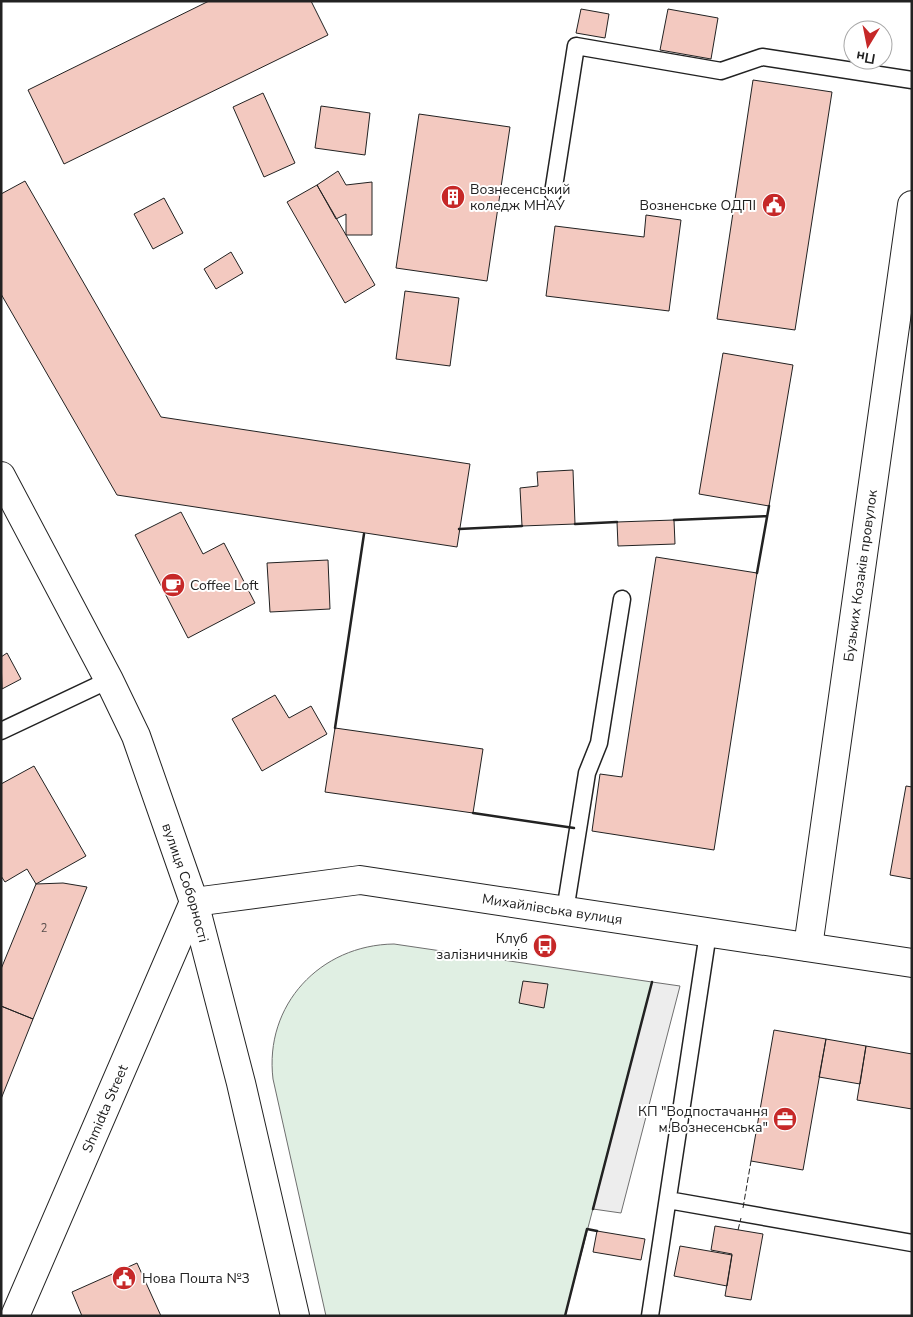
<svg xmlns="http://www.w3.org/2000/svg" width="913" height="1317" viewBox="0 0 913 1317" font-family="'Nunito Sans',sans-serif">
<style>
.green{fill:#e0efe3;stroke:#6f6f6f}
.parking{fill:#ededed;stroke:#6f6f6f}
.building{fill:#f3c9c0;stroke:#222}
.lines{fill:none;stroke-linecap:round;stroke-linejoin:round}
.service-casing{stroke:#222;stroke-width:19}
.minor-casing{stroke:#222;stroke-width:30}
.secondary-casing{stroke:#222;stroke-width:30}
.service{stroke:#fff;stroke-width:16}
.minor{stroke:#fff;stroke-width:28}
.secondary{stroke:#fff;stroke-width:28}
.fence{stroke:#222;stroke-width:1;stroke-dasharray:6 2.5;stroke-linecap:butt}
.wall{stroke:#222;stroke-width:2.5}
.labels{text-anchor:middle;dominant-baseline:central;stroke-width:4;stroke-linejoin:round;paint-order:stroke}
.number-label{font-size:11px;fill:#564c4a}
.poi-label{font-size:14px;fill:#222;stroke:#fff;text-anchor:start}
.street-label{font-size:14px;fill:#222;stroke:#fff}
</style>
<rect width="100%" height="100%" fill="#fff"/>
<!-- green -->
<path class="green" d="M 394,944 L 652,982 L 565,1316 L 326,1316 L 273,1079 C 264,1005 320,945 394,944 Z"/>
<!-- parking -->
<path class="parking" d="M 652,982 L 680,986 L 621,1213 L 593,1209 Z"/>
<!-- building -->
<path class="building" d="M 209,1 L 311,1 L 328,35 L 64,164 L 28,90 Z
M 581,9 L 609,14 L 605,38 L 576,33 Z
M 668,9 L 718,18 L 711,59 L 660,50 Z
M 753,80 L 832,92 L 795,330 L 717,319 Z
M 263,93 L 295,163 L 264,177 L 233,107 Z
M 321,106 L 370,113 L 365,155 L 315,148 Z
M 419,114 L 510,127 L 487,281 L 396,268 Z
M 338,171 L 346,185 L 372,182 L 372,235 L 346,235 L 346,214 L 336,219 L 317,185 Z
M 25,181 L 161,417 L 470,464 L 457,547 L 117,495 L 1,294 L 1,194 Z
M 317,185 L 375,285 L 345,303 L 287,202 Z
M 164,198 L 183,233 L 153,249 L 134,214 Z
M 646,215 L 681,220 L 669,311 L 546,296 L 555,226 L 644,237 Z
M 231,252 L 243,273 L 216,289 L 204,269 Z
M 405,291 L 459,298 L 450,366 L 396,359 Z
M 723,353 L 793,365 L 769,506 L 699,494 Z
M 573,470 L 575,524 L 522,526 L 520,488 L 538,486 L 537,472 Z
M 181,512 L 203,554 L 224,543 L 255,603 L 188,638 L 135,535 Z
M 674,520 L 675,544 L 618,546 L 617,522 Z
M 656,557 L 757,573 L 714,850 L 592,831 L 600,774 L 622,777 Z
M 328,560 L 330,609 L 270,612 L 267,563 Z
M 7,653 L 21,679 L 2,689 L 1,657 Z
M 275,695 L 289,718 L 311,706 L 327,734 L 262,771 L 232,719 Z
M 335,728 L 483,749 L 473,813 L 325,792 Z
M 34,766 L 86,856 L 36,884 L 27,869 L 5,882 L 1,876 L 1,784 Z
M 906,786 L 912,787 L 912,879 L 890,875 Z
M 63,883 L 87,887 L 33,1019 L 1,1006 L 1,969 L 36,884 Z
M 523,981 L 548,984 L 544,1008 L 519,1003 Z
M 1,1006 L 33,1019 L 1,1099 Z
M 774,1030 L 826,1039 L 803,1170 L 751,1161 Z
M 826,1039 L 866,1046 L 860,1084 L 819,1077 Z
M 866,1046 L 912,1054 L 912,1109 L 857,1100 Z
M 715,1226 L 763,1234 L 751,1300 L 725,1296 L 732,1254 L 711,1250 Z
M 597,1231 L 645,1239 L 641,1260 L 593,1252 Z
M 680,1246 L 732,1255 L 727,1286 L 674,1276 Z
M 137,1263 L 161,1316 L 82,1316 L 72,1292 Z"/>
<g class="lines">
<!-- service casing -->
<g class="service-casing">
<path id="service" d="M 553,193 L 576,46 L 721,71 L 762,57 L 912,80
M 1,731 L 109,680
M 565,911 L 587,773 L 599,743 L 622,599
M 668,1200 L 912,1243
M 650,1316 L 708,933"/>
</g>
<!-- minor casing -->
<g class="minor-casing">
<g id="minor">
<path id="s1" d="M 15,1316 L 194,902"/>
</g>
</g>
<!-- secondary casing -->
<g class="secondary-casing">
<g id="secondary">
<path id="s2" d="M 1,476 L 109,680 L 136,736 L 194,902 L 241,1083 L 295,1316"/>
<path id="s3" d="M 194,902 L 360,880 L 912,963"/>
<path id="s4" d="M 808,947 L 912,205"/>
</g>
</g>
<!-- service -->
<use href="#service" class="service"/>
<!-- minor -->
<use href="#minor" class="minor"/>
<!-- secondary -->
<use href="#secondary" class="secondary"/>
<!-- fence -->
<path class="fence" d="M 743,1208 L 751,1161
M 738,1230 L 741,1218"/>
<!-- wall -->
<path class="wall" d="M 674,520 L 767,516
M 575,524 L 617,522
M 459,529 L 522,526
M 757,573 L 769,506
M 335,728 L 364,534
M 473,813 L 574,828
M 593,1209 L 652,982
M 565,1316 L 587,1229 L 597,1231"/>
</g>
<!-- icons -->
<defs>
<g id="building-disc" transform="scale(1.25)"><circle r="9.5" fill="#c62828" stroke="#fff"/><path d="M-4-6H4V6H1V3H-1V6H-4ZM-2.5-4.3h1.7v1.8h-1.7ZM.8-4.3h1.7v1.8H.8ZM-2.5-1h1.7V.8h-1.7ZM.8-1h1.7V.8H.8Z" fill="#fff"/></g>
<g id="civic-disc" transform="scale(1.25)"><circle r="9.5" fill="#c62828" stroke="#fff"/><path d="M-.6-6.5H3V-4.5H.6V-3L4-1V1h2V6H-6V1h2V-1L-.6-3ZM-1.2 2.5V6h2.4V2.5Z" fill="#fff"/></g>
<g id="cafe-disc" transform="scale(1.25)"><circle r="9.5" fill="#c62828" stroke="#fff"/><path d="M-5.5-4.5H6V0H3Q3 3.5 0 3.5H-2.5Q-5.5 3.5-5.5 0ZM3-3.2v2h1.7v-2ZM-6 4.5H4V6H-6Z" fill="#fff"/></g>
<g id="bus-disc" transform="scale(1.25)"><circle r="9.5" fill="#c62828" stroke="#fff"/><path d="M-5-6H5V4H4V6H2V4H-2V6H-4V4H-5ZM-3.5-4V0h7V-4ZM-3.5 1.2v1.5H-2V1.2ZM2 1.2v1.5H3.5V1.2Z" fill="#fff"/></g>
<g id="office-disc" transform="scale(1.25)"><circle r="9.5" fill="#c62828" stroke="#fff"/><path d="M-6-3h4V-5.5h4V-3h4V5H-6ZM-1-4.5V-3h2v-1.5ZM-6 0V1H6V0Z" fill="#fff"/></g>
</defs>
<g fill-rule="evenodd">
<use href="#building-disc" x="453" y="197"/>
<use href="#civic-disc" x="774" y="205"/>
<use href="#cafe-disc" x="173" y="585"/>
<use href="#bus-disc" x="545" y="946"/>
<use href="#office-disc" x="785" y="1119"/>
<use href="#civic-disc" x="124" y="1278"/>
</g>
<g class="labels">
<!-- number labels -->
<g class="number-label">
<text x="44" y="928">2</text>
</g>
<!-- poi labels -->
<g class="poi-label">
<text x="470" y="189">Вознесенський<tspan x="470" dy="16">коледж МНАУ</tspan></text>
<text x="756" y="205" text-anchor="end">Возненське ОДПІ</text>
<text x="190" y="585">Coffee Loft</text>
<text x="528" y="938" text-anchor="end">Клуб<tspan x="528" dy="16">залізничників</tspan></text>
<text x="768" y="1111" text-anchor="end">КП "Водпостачання<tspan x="768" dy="16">м.Вознесенська"</tspan></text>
<text x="142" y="1278">Нова Пошта №3</text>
</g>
<!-- street labels -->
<g class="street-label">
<text stroke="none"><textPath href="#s4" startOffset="375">Бузьких Козаків провулок</textPath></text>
<text stroke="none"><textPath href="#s2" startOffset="448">вулиця Соборності</textPath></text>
<text stroke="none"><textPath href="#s3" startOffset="362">Михайлівська вулиця</textPath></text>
<text stroke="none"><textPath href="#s1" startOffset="226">Shmidta Street</textPath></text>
</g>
</g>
<!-- border -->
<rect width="913" height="1317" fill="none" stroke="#222222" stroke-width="5"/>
<!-- north arrow -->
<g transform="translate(868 45) rotate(190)"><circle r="24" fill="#ffffff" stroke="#a7a7a7"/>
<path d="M0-4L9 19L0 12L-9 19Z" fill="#c62828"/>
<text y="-8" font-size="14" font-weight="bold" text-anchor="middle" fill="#222222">Пн</text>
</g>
</svg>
